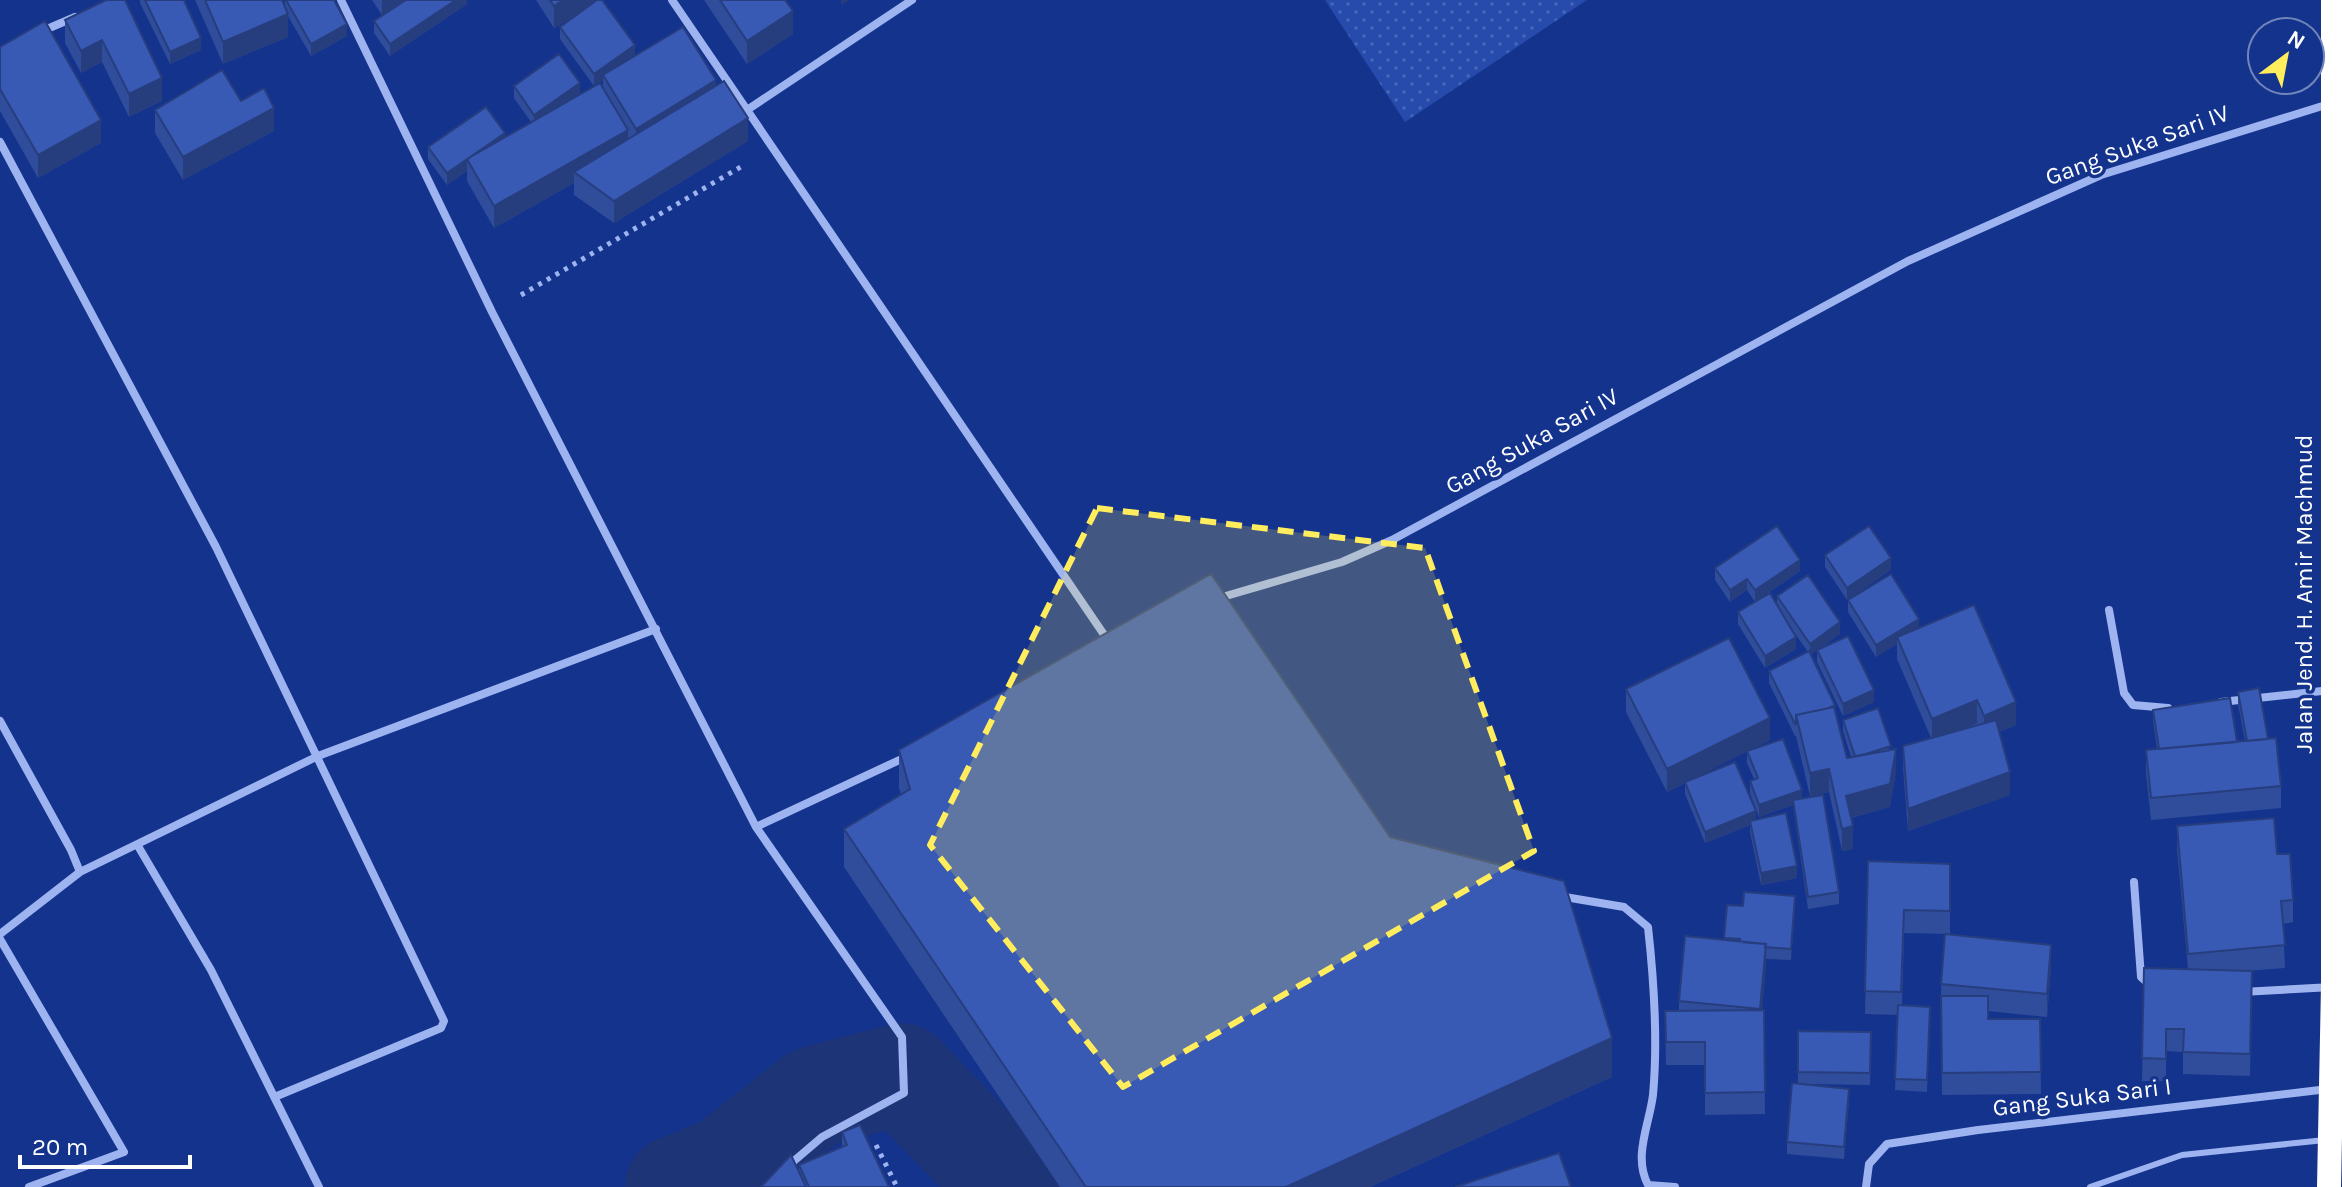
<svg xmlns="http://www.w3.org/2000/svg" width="2342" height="1187" viewBox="0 0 2342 1187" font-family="Karla,sans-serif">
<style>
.grass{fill:url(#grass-dots)}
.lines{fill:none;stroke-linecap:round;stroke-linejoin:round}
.river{stroke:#1d3477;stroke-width:102}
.path{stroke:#9eb4f0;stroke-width:5;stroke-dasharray:4 6;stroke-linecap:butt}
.lane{stroke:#9eb4f0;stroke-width:6}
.street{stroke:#9eb4f0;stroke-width:8}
.highway{stroke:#fff;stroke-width:24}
.wall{fill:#304d9b}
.shaded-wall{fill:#273e7e}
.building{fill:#3859b4;stroke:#273e7e;stroke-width:2}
.marked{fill:#ffed5d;fill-opacity:0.2;stroke:#ffed5d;stroke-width:6;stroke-dasharray:16 10;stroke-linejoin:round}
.labels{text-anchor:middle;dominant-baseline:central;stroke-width:7;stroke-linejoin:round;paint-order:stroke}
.street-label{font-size:24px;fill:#fff;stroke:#14338d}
</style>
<defs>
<pattern id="grass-dots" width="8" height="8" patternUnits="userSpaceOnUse" patternTransform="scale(2)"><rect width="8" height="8" fill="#264bac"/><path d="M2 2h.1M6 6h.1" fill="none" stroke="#4766b8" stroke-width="1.8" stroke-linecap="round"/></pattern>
</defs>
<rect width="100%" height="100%" fill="#14338d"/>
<!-- grass -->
<path class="grass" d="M 1325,0 L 1587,0 L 1405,122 Z"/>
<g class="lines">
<!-- river -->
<path class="river" d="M 676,1187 L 725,1167 L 814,1097 L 902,1074 L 1010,1187"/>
<!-- path -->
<path class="path" d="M 521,295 L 744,165
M 876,1145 L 897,1187"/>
<!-- lane -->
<path class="lane" d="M 2090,1187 L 2182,1155 L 2325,1140"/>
<!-- street -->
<path class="street" d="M 341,0 L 492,312 L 756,827 L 902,1037 L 904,1093 L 822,1137 L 788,1166
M 672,0 L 747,110 L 912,0
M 40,32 L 75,17
M 747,110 L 1109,642
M 0,142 L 216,547 L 444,1021 L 441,1028 L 277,1096
M 1219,598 L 1342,562 L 1392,540 L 1908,261 L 2101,175 L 2332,103
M 2109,610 L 2124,693 L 2133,705 L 2168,708
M 2221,702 L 2331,690
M 0,721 L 71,850 L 80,872
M 756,827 L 908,756
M 138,846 L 211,970 L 319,1187
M 2134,882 L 2141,977 L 2150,985
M 1559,896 L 1624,907 L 1648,927 C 1654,981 1658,1041 1653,1095 C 1649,1126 1633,1156 1648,1185 L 1675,1187
M 0,934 L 80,872 L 318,756 L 656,629
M 0,939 L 124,1152 L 29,1187
M 2242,992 L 2332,987
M 1866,1187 L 1869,1164 L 1887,1144 L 1978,1130 L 2328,1089"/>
<!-- highway -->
<path class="highway" d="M 2329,1187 L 2333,986 L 2333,0"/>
</g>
<!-- wall -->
<path class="wall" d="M 106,0 L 162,101 L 129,117 L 102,62 L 81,73 L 65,43 L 65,20 Z
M 140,0 L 184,0 L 201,50 L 170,64 L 140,3 Z
M 195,0 L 282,0 L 285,7 L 285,0 L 334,0 L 347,36 L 311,56 L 288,16 L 288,37 L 223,64 Z
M 372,0 L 467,0 L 467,4 L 390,56 L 374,33 L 374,21 L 382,15 Z
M 536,0 L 602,0 L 635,56 L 716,85 L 748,141 L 614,223 L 574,195 L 574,183 L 494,228 L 467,181 L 467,171 L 447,185 L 428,159 L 428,147 L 505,137 L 531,122 L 514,98 L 514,86 L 580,95 L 603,88 L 603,80 L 594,86 L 560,39 L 560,27 L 576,15 L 554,28 Z
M 704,0 L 785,0 L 793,34 L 747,64 Z
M 0,47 L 101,143 L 38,178 L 0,111 Z
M 155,110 L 274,131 L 183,180 L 155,133 Z
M 1825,555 L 1891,570 L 1847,600 L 1825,567 Z
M 1715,568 L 1800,571 L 1758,600 L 1777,605 L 1777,596 L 1840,634 L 1818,650 L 1874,702 L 1843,716 L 1817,662 L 1817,650 L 1810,655 L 1835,712 L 1847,758 L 1851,757 L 1843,731 L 1843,720 L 1891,750 L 1896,771 L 1890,807 L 1851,818 L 1853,849 L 1842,851 L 1829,792 L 1810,796 L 1796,736 L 1795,736 L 1769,683 L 1769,671 L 1808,652 L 1789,625 L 1796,649 L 1765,668 L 1738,624 L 1738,612 L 1755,602 L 1747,590 L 1730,602 L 1715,580 Z
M 1848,600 L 1919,627 L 2016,725 L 1999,732 L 2010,795 L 1908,831 L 1903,768 L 1903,746 L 1931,738 L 1897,659 L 1897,644 L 1876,657 L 1848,612 Z
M 1626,689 L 1770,740 L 1748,751 L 1802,798 L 1839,892 L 1839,904 L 1808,909 L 1793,805 L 1759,817 L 1750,793 L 1750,781 L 1754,779 L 1747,763 L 1747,751 L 1693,779 L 1756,819 L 1797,878 L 1761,885 L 1750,832 L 1750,825 L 1705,843 L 1685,794 L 1685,783 L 1667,792 L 1626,712 Z
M 2238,692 L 2268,739 L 2281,786 L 2281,808 L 2151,820 L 2146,773 L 2146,750 L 2157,749 L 2153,721 L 2153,710 L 2237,742 L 2245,741 L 2238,704 Z
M 899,750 L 1390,837 L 1612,1077 L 1370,1187 L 1060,1187 L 844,867 L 844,829 L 901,795 L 899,788 Z
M 2177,826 L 2277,854 L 2293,900 L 2293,922 L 2283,924 L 2285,968 L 2247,971 L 2252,971 L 2250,1076 L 2183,1074 L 2183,1052 L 2166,1051 L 2166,1081 L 2142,1081 L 2144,968 L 2188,969 L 2177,849 Z
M 1868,861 L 1950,864 L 1950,934 L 1904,933 L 1902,1005 L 1930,1007 L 1927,1092 L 1895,1090 L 1898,1015 L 1865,1014 Z
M 1727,905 L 1795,907 L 1791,960 L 1766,959 L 1762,1010 L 1764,1010 L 1765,1114 L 1705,1115 L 1705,1065 L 1666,1065 L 1665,1011 L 1679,1011 L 1679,1001 L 1724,940 Z
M 2051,967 L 2047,1017 L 1988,1011 L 1988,1019 L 2040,1019 L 2041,1094 L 1942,1095 L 1941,984 Z
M 1798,1031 L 1871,1032 L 1870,1085 L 1803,1084 L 1849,1100 L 1844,1159 L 1787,1154 L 1787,1142 L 1798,1084 Z
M 842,1132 L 889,1187 L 761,1187 L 799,1173 L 799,1165 L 842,1147 Z"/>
<!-- shaded-wall -->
<path class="shaded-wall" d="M 382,0 L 407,0 L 382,15 Z
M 456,0 L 467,0 L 467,4 L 390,56 L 390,44 Z
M 563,0 L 600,0 L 554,28 L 554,6 Z
M 841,0 L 850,0 L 841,5 Z
M 793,11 L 793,34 L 747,64 L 747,41 Z
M 288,14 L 288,37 L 223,64 L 223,42 Z
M 347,24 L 347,36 L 311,56 L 311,44 Z
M 201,38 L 201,50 L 170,64 L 170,52 Z
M 102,40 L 102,62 L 81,73 L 81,51 Z
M 635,45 L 635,57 L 603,75 L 603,80 L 594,86 L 594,74 Z
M 162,78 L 162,101 L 129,117 L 129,94 Z
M 716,80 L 716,103 L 636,152 L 636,129 Z
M 580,83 L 580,95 L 534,127 L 534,115 Z
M 274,108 L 274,131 L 183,180 L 183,157 Z
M 748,118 L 748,141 L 614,223 L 614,201 Z
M 101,120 L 101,143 L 38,178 L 38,155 Z
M 628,130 L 628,152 L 574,172 L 574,183 L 494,228 L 494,206 Z
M 505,133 L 505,145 L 467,159 Z
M 467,159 L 467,171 L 447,185 L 447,173 Z
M 1891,558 L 1891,570 L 1847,600 L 1847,588 Z
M 1800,560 L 1800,571 L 1755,602 L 1755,590 Z
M 1747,579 L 1747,590 L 1730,602 L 1730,590 Z
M 1919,619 L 1919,631 L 1897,637 L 1897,644 L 1876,657 L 1876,645 Z
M 1840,622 L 1840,634 L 1810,655 L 1810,644 Z
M 1796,637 L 1796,649 L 1765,668 L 1765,656 Z
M 1874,690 L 1874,702 L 1843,716 L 1843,704 Z
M 1977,700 L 1977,723 L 1932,742 L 1932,719 Z
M 2016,702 L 2016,725 L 1984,738 L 1984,716 Z
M 1770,718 L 1770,740 L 1667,792 L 1667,769 Z
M 1896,749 L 1896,771 L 1890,807 L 1846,819 L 1846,796 Z
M 1829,769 L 1829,792 L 1810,796 L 1810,773 Z
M 2010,772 L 2010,795 L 1908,831 L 1908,809 Z
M 1802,790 L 1802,802 L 1793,800 L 1793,805 L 1759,817 L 1759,805 Z
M 1756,811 L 1756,823 L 1750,821 L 1750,825 L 1705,843 L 1705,832 Z
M 1853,826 L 1853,849 L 1842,851 L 1842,829 Z
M 1797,866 L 1797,878 L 1761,885 L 1761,873 Z
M 1795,896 L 1795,907 L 1791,960 L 1791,949 Z
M 1766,944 L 1766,967 L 1760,1031 L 1760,1009 Z
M 2051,945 L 2051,967 L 2047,1017 L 2047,994 Z
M 1612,1038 L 1612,1077 L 1370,1187 L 1286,1187 Z
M 1849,1089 L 1849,1100 L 1844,1159 L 1844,1147 Z"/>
<!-- building -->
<path class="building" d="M 106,0 L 125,0 L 162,78 L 129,94 L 102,40 L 81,51 L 65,20 Z
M 145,0 L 184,0 L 201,38 L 170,52 Z
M 205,0 L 282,0 L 288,14 L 223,42 Z
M 286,0 L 334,0 L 347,24 L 311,44 Z
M 406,0 L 456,0 L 390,44 L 374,21 Z
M 550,0 L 563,0 L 554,6 Z
M 597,0 L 602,0 L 635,45 L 594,74 L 560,27 Z
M 720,0 L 785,0 L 793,11 L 747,41 Z
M 45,21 L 101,120 L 38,155 L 0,89 L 0,47 Z
M 683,27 L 716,80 L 636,129 L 603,75 Z
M 559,54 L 580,83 L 534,115 L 514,86 Z
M 222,70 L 241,101 L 264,88 L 274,108 L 183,157 L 155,110 Z
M 724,81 L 748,118 L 614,201 L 574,172 Z
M 600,83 L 628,130 L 494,206 L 467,159 Z
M 486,107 L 505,133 L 447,173 L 428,147 Z
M 1777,526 L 1800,560 L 1755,590 L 1747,579 L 1730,590 L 1715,568 Z
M 1869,526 L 1891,558 L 1847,588 L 1825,555 Z
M 1211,574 L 1390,837 L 1564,881 L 1612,1038 L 1286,1187 L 1086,1187 L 844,829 L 910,789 L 899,750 Z
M 1891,574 L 1919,619 L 1876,645 L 1848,600 Z
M 1808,575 L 1840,622 L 1810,644 L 1777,596 Z
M 1770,593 L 1796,637 L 1765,656 L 1738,612 Z
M 1974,605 L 2016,702 L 1984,716 L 1977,700 L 1932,719 L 1897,637 Z
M 1848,636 L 1874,690 L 1843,704 L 1817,650 Z
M 1729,638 L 1770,718 L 1667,769 L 1626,689 Z
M 1809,651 L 1835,705 L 1829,708 L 1796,715 L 1796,724 L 1795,724 L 1769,671 Z
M 2259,688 L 2268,739 L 2247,741 L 2238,692 Z
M 2230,698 L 2237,742 L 2159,749 L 2153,710 Z
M 1834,707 L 1847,758 L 1896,749 L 1890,784 L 1846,796 L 1853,826 L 1842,829 L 1829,769 L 1810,773 L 1796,715 Z
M 1878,708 L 1891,746 L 1866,754 L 1855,756 L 1843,720 Z
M 1996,720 L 2010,772 L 1908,809 L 1903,746 Z
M 2276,738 L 2281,786 L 2151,798 L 2146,750 Z
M 1783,739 L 1802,790 L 1759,805 L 1750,781 L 1758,778 L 1747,751 Z
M 1735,762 L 1756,811 L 1705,832 L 1685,782 Z
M 1823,795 L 1839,892 L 1808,897 L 1793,800 Z
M 1786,813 L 1797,866 L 1761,873 L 1750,821 Z
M 2274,818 L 2277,854 L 2290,854 L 2293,900 L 2281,901 L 2285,945 L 2188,954 L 2177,826 Z
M 1868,861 L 1950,864 L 1950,911 L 1904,910 L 1901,992 L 1865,991 Z
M 1744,892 L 1795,896 L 1791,949 L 1765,947 L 1766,944 L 1740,942 L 1740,939 L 1724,938 L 1727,905 L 1743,906 Z
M 1945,934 L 2051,945 L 2047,994 L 1941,984 Z
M 1685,936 L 1766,944 L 1760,1009 L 1679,1001 Z
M 2144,968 L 2252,971 L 2250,1054 L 2183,1052 L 2184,1029 L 2166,1029 L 2166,1059 L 2142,1058 Z
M 1941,996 L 1988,996 L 1988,1019 L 2040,1019 L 2041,1072 L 1942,1073 Z
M 1898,1005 L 1930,1007 L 1927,1080 L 1895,1079 Z
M 1764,1010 L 1765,1092 L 1705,1093 L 1705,1042 L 1666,1042 L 1665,1011 Z
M 1798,1031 L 1871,1032 L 1870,1073 L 1798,1072 Z
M 1792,1083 L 1849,1089 L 1844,1147 L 1787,1142 Z
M 860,1125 L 889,1187 L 809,1187 L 799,1165 L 847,1145 L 842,1132 Z
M 1559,1153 L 1571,1187 L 1455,1187 Z
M 791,1155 L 806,1187 L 761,1187 Z"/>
<!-- marked area -->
<path class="marked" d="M 1097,508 L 1425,548 L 1534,851 L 1123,1087 L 930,845 Z"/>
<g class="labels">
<!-- street labels -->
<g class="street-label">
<text transform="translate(2137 145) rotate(-20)">Gang Suka Sari IV</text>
<text transform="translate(1532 441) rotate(-29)">Gang Suka Sari IV</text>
<text transform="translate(2304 594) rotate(-90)">Jalan Jend. H. Amir Machmud</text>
<text transform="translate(2082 1097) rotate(-7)">Gang Suka Sari I</text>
</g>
</g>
<!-- north arrow -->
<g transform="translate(2286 56) rotate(32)"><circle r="38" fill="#14338d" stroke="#7285bb" stroke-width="2"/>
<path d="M0-6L14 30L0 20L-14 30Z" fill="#ffed5d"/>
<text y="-12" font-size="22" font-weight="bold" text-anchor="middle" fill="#ffffff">N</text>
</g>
<!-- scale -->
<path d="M20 1155v12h170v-12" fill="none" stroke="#ffffff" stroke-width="4"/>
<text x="32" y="1155" font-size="24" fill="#ffffff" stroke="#14338d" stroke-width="6" paint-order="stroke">20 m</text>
</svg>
